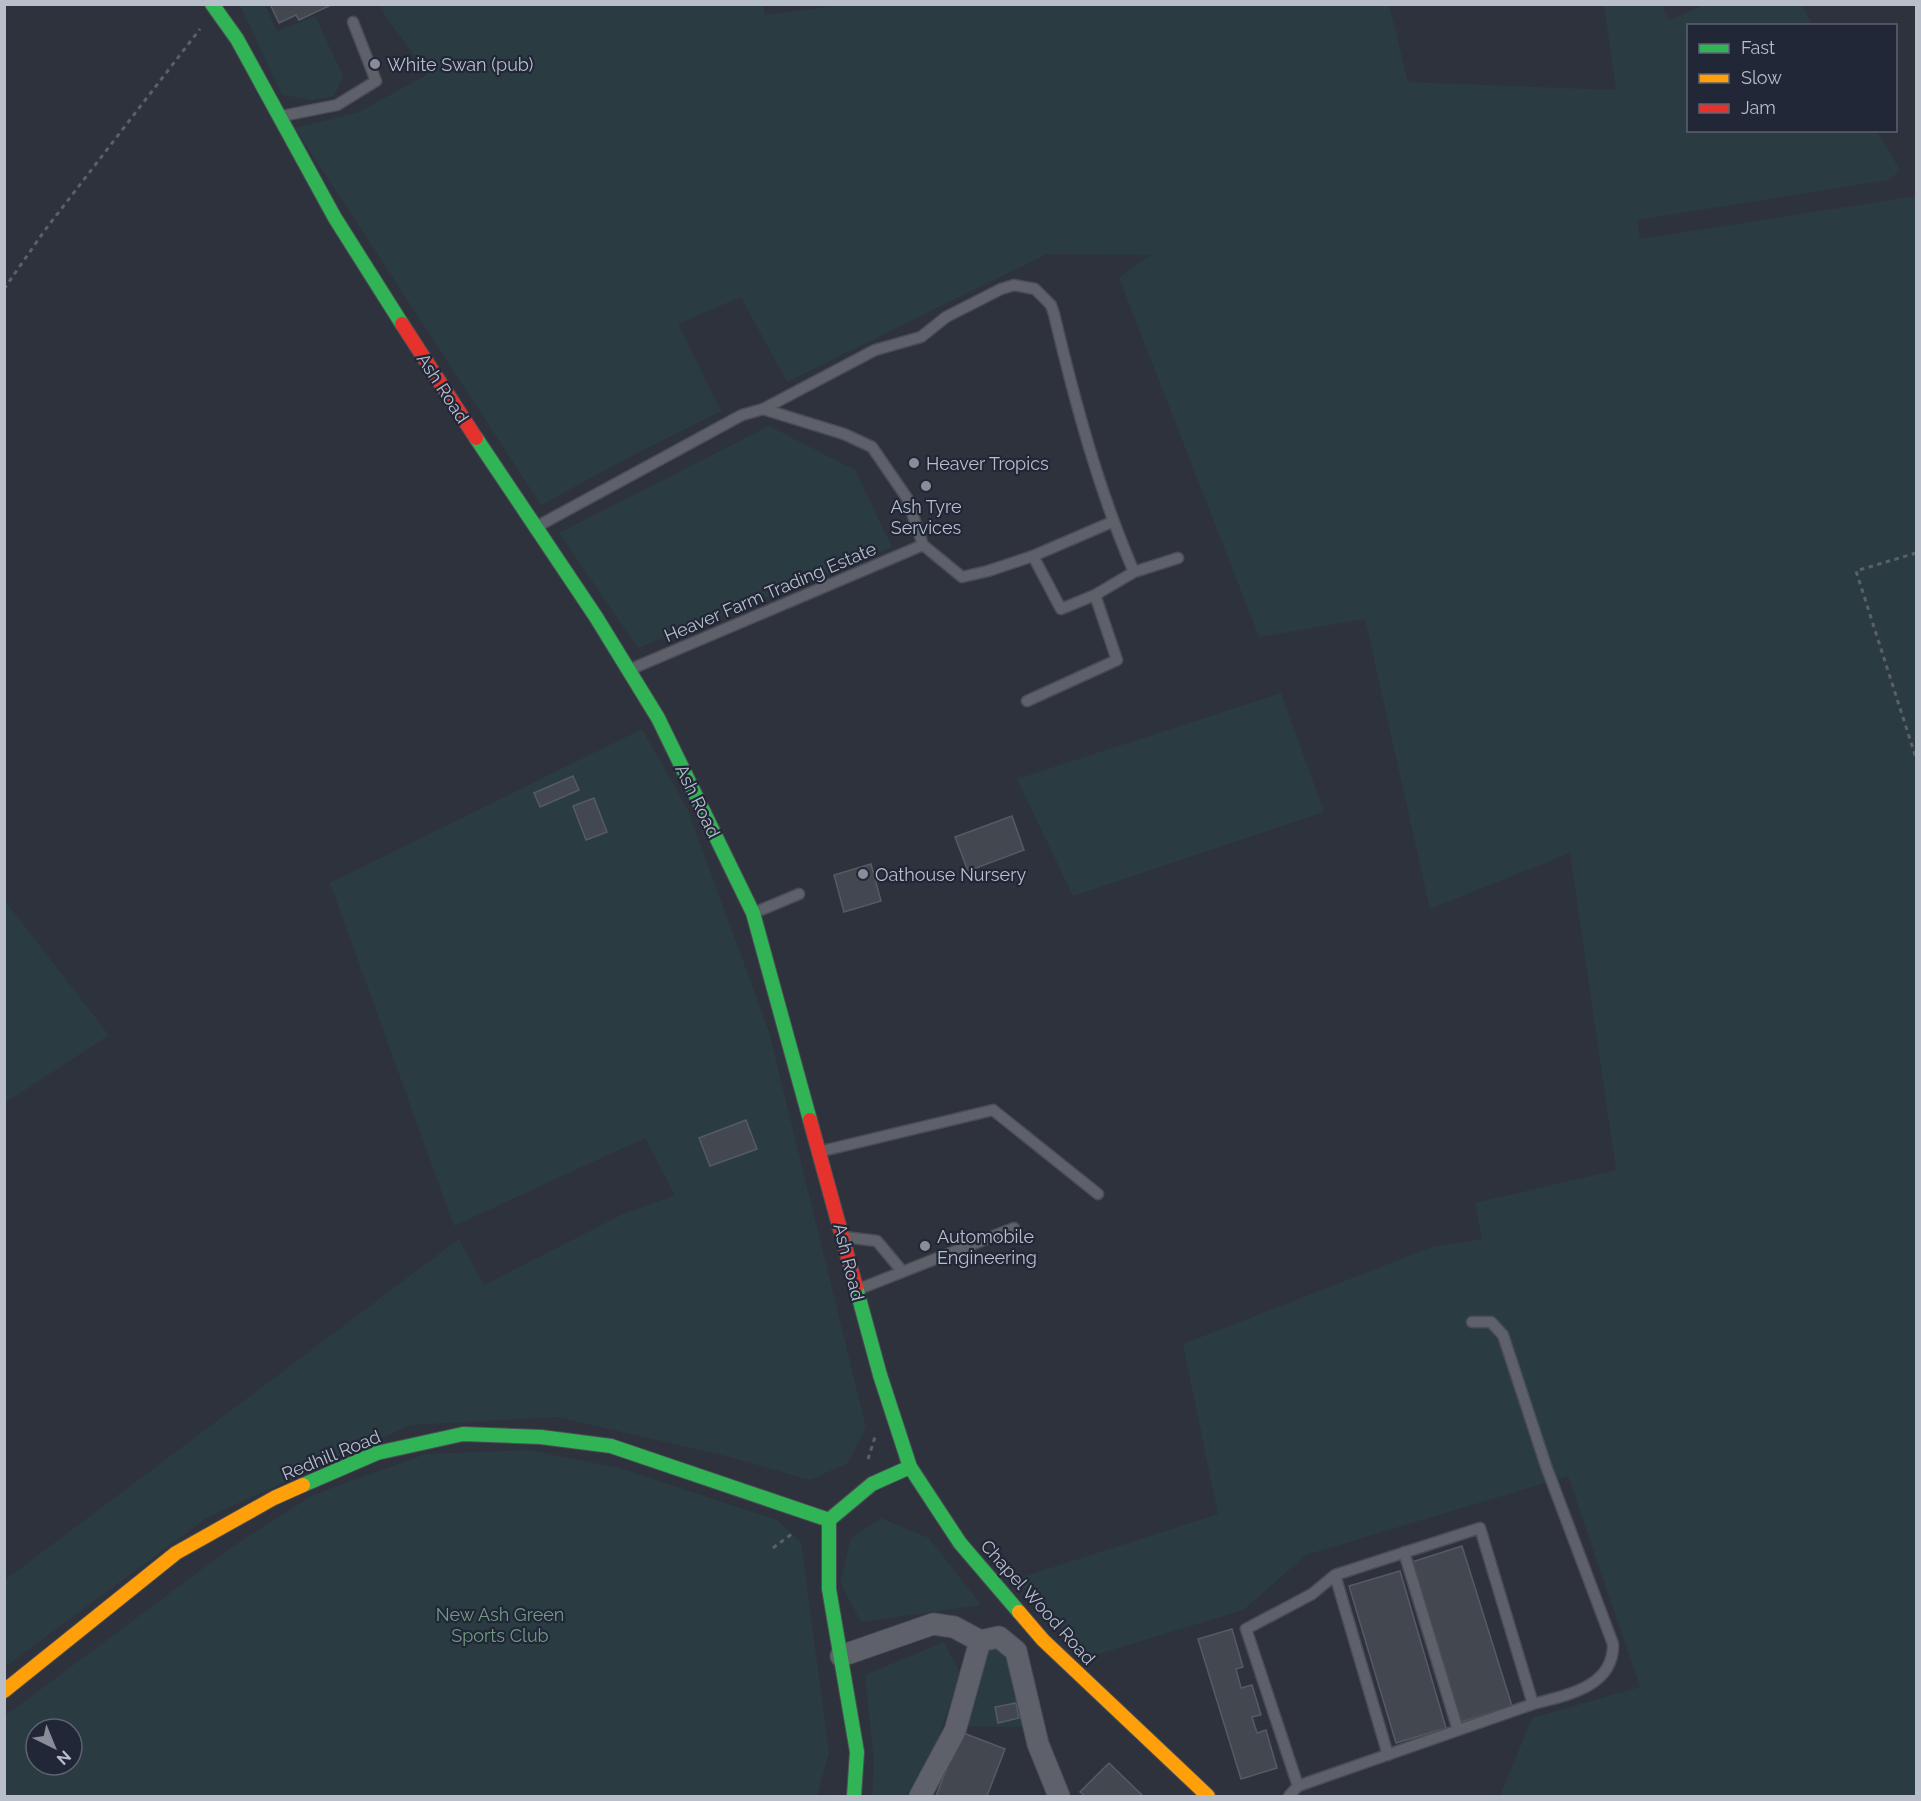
<svg xmlns="http://www.w3.org/2000/svg" width="1921" height="1801" viewBox="0 0 1921 1801" font-family="Raleway,sans-serif">
<style>
.green{fill:#2b3b42;fill-rule:evenodd}
.building{fill:#43474f;stroke:#565a63;stroke-width:1.5}
.lines{fill:none;stroke-linecap:round;stroke-linejoin:round}
.lane-casing{stroke:#4a4d55;stroke-width:13}
.street-casing{stroke:#4a4d55;stroke-width:23}
.fast-casing{stroke:#4a4d55;stroke-width:16}
.slow-casing{stroke:#4a4d55;stroke-width:16}
.jam-casing{stroke:#4a4d55;stroke-width:16}
.path{stroke:#5b6066;stroke-width:3;stroke-dasharray:4.5 4.5;stroke-linecap:butt}
.lane{stroke:#5e616a;stroke-width:10}
.street{stroke:#5e616a;stroke-width:21}
.fast{stroke:#30b455;stroke-width:14}
.slow{stroke:#ff9f0a;stroke-width:14}
.jam{stroke:#e5322d;stroke-width:14}
.poi-dot{fill:#888d99;stroke:#212737;stroke-width:2}
.labels{text-anchor:middle;dominant-baseline:central;stroke-width:4.5;stroke-linejoin:round;paint-order:stroke}
.poi-label{font-size:18px;fill:#b9becb;stroke:#212737;text-anchor:start}
.street-label{font-size:18px;fill:#b9becb;stroke:#212737}
.park-label{font-size:18px;fill:#719b81;stroke:#212737}
</style>
<rect width="100%" height="100%" fill="#2e323c"/>
<!-- green -->
<path class="green" d="M 762,4 L 765,15 L 850,4 L 1389,5 L 1408,82 L 1616,90 L 1604,5 L 1662,5 L 1669,20 L 1705,5 L 1801,5 L 1813,25 L 1688,26 L 1688,130 L 1877,131 L 1900,170 L 1889,180 L 1637,220 L 1640,239 L 1916,196 L 1916,1796 L 1500,1796 L 1532,1718 L 1640,1687 L 1568,1476 L 1306,1555 L 1243,1610 L 1089,1657 L 1016,1579 L 1218,1514 L 1183,1344 L 1432,1247 L 1482,1239 L 1475,1203 L 1616,1170 L 1570,853 L 1430,909 L 1365,619 L 1259,637 L 1119,278 L 1150,255 L 1047,254 L 787,382 L 741,297 L 678,324 L 721,411 L 637,453 L 541,505 L 295,128 L 359,112 L 428,74 L 384,14 L 381,5 Z
M 240,5 L 265,5 L 277,31 L 315,16 L 343,76 L 334,96 L 311,100 L 282,95 Z
M 769,426 L 855,470 L 892,547 L 638,648 L 559,533 Z
M 1281,693 L 1324,812 L 1073,896 L 1017,779 Z
M 642,729 L 687,808 L 769,1032 L 866,1427 L 848,1463 L 810,1480 L 726,1456 L 557,1417 L 411,1425 L 208,1517 L 5,1667 L 5,1580 L 459,1239 L 484,1285 L 621,1215 L 675,1195 L 645,1138 L 454,1226 L 330,883 ZM 573,776 L 579,790 L 540,807 L 534,793 ZM 594,798 L 607,831 L 586,840 L 573,806 ZM 746,1120 L 756,1149 L 710,1166 L 699,1138 Z
M 5,901 L 109,1035 L 5,1103 L 4,1103 Z
M 529,1450 L 619,1468 L 777,1520 L 801,1542 L 829,1753 L 817,1796 L 5,1796 L 5,1716 L 233,1546 L 313,1495 L 425,1454 ZM 36,1729 L 72,1729 L 72,1765 L 36,1765 Z
M 881,1518 L 929,1538 L 981,1605 L 861,1622 L 840,1582 L 851,1538 Z
M 944,1642 L 960,1673 L 939,1737 L 906,1796 L 872,1796 L 874,1764 L 865,1675 Z
M 1001,1646 L 1012,1654 L 1023,1727 L 963,1726 L 989,1648 ZM 1016,1703 L 1019,1718 L 999,1723 L 995,1707 Z"/>
<!-- building -->
<path class="building" d="M 270,4 L 328,4 L 329,6 L 299,20 L 296,15 L 279,23 Z
M 573,776 L 579,790 L 540,807 L 534,793 Z
M 594,798 L 607,832 L 586,840 L 573,806 Z
M 1012,816 L 1024,850 L 968,871 L 955,837 Z
M 871,864 L 881,901 L 844,912 L 834,875 Z
M 746,1120 L 757,1149 L 710,1166 L 699,1138 Z
M 1462,1546 L 1512,1706 L 1461,1722 L 1412,1562 Z
M 1400,1571 L 1446,1728 L 1396,1743 L 1349,1586 Z
M 1232,1629 L 1243,1667 L 1236,1669 L 1241,1688 L 1252,1685 L 1261,1715 L 1252,1717 L 1257,1733 L 1266,1730 L 1277,1768 L 1241,1779 L 1198,1639 Z
M 1016,1703 L 1019,1718 L 998,1723 L 995,1707 Z
M 961,1732 L 1005,1749 L 987,1796 L 936,1796 Z
M 1109,1763 L 1143,1796 L 1085,1796 L 1080,1792 Z"/>
<g class="lines">
<!-- lane casing -->
<g class="lane-casing">
<path id="lane" d="M 282,116 L 337,105 L 376,81 L 353,22
M 763,409 L 844,434 L 872,447 L 907,498 L 923,545 L 962,577 L 988,571 L 1033,556 L 1061,609 L 1095,595 L 1134,572 L 1178,558
M 536,527 L 742,415 L 763,409 L 875,350 L 921,337 L 946,317 L 1001,289 L 1014,285 L 1035,289 L 1051,305 L 1054,314 C 1075,402 1098,489 1134,572
M 1033,556 L 1112,522
M 631,669 L 923,545
M 1027,701 L 1117,660 L 1095,595
M 756,912 L 799,894
M 822,1151 L 993,1110 L 1098,1194
M 845,1237 L 877,1241 L 902,1271
M 859,1289 L 1014,1228
M 1472,1322 L 1491,1322 L 1503,1335 L 1546,1466 L 1613,1644 C 1614,1687 1567,1695 1533,1704
M 1404,1552 L 1458,1730
M 1335,1575 L 1388,1755
M 1289,1796 L 1298,1786 L 1533,1704 L 1480,1528 L 1335,1575 L 1312,1594 L 1246,1629 L 1298,1786"/>
</g>
<!-- street casing -->
<g class="street-casing">
<path id="street" d="M 980,1641 L 999,1637 L 1016,1651 L 1038,1744 L 1059,1796
M 841,1656 L 933,1624 L 954,1627 L 980,1641 L 955,1731 L 920,1796"/>
</g>
<!-- fast casing -->
<g class="fast-casing">
<path id="fast" d="M 212,4 L 237,39 L 335,218 L 402,324
M 476,438 L 596,617 L 658,718 L 753,913 L 810,1120
M 856,1287 L 880,1375 L 910,1467 L 960,1543 L 1019,1612
M 303,1485 L 377,1453 L 463,1434 L 541,1437 L 611,1446 L 829,1520
M 829,1520 L 829,1589 L 857,1752 L 854,1796
M 829,1520 L 872,1484 L 910,1467"/>
</g>
<!-- slow casing -->
<g class="slow-casing">
<path id="slow" d="M 1019,1612 L 1043,1640 L 1208,1796
M 4,1691 L 176,1553 L 274,1498 L 303,1485"/>
</g>
<!-- jam casing -->
<g class="jam-casing">
<path id="jam" d="M 402,324 L 476,438
M 810,1120 L 856,1287"/>
</g>
<!-- path -->
<path class="path" d="M 4,289 L 45,230 L 200,29
M 1916,553 L 1856,571 L 1916,758
M 868,1459 L 875,1437
M 773,1548 L 793,1533"/>
<!-- lane -->
<use href="#lane" class="lane"/>
<!-- street -->
<use href="#street" class="street"/>
<!-- fast -->
<use href="#fast" class="fast"/>
<!-- slow -->
<use href="#slow" class="slow"/>
<!-- jam -->
<use href="#jam" class="jam"/>
</g>
<!-- markers -->
<g class="poi-dot">
<circle cx="375" cy="64" r="6"/>
<circle cx="914" cy="463" r="6"/>
<circle cx="926" cy="486" r="6"/>
<circle cx="863" cy="874" r="6"/>
<circle cx="925" cy="1246" r="6"/>
</g>
<g class="labels">
<!-- poi labels -->
<g class="poi-label">
<text x="387" y="64">White Swan (pub)</text>
<text x="926" y="463">Heaver Tropics</text>
<text x="926" y="506" text-anchor="middle">Ash Tyre<tspan x="926" dy="21">Services</tspan></text>
<text x="875" y="874">Oathouse Nursery</text>
<text x="937" y="1236">Automobile<tspan x="937" dy="21">Engineering</tspan></text>
</g>
<!-- street labels -->
<g class="street-label">
<text transform="translate(443 388) rotate(57)">Ash Road</text>
<text transform="translate(770 592) rotate(-23)">Heaver Farm Trading Estate</text>
<text transform="translate(698 801) rotate(64)">Ash Road</text>
<text transform="translate(849 1262) rotate(76)">Ash Road</text>
<text transform="translate(331 1455) rotate(-22)">Redhill Road</text>
<text transform="translate(1038 1602) rotate(48)">Chapel Wood Road</text>
</g>
<!-- park labels -->
<g class="park-label">
<text x="500" y="1614">New Ash Green<tspan x="500" dy="21">Sports Club</tspan></text>
</g>
</g>
<!-- border -->
<rect width="1921" height="1801" fill="none" stroke="#b9becb" stroke-width="12"/>
<!-- legend -->
<rect x="1687" y="24" width="210" height="108" fill="#212737" stroke="#5e6372" stroke-width="1.5"/>
<rect x="1699" y="44" width="30" height="9" fill="#30b455" stroke="#5e6372" stroke-width="1.5"/>
<text x="1741" y="54" font-size="18" fill="#b9becb">Fast</text>
<rect x="1699" y="74" width="30" height="9" fill="#ff9f0a" stroke="#5e6372" stroke-width="1.5"/>
<text x="1741" y="84" font-size="18" fill="#b9becb">Slow</text>
<rect x="1699" y="104" width="30" height="9" fill="#e5322d" stroke="#5e6372" stroke-width="1.5"/>
<text x="1741" y="114" font-size="18" fill="#b9becb">Jam</text>
<!-- north arrow -->
<g transform="translate(54 1747) rotate(137)"><circle r="28" fill="#212737" stroke="#5e6372" stroke-width="1.5"/>
<path d="M0-4.5L10 22L0 15L-10 22Z" fill="#888d99"/>
<text y="-9" font-size="16" font-weight="bold" text-anchor="middle" fill="#b9becb">N</text>
</g>
</svg>
